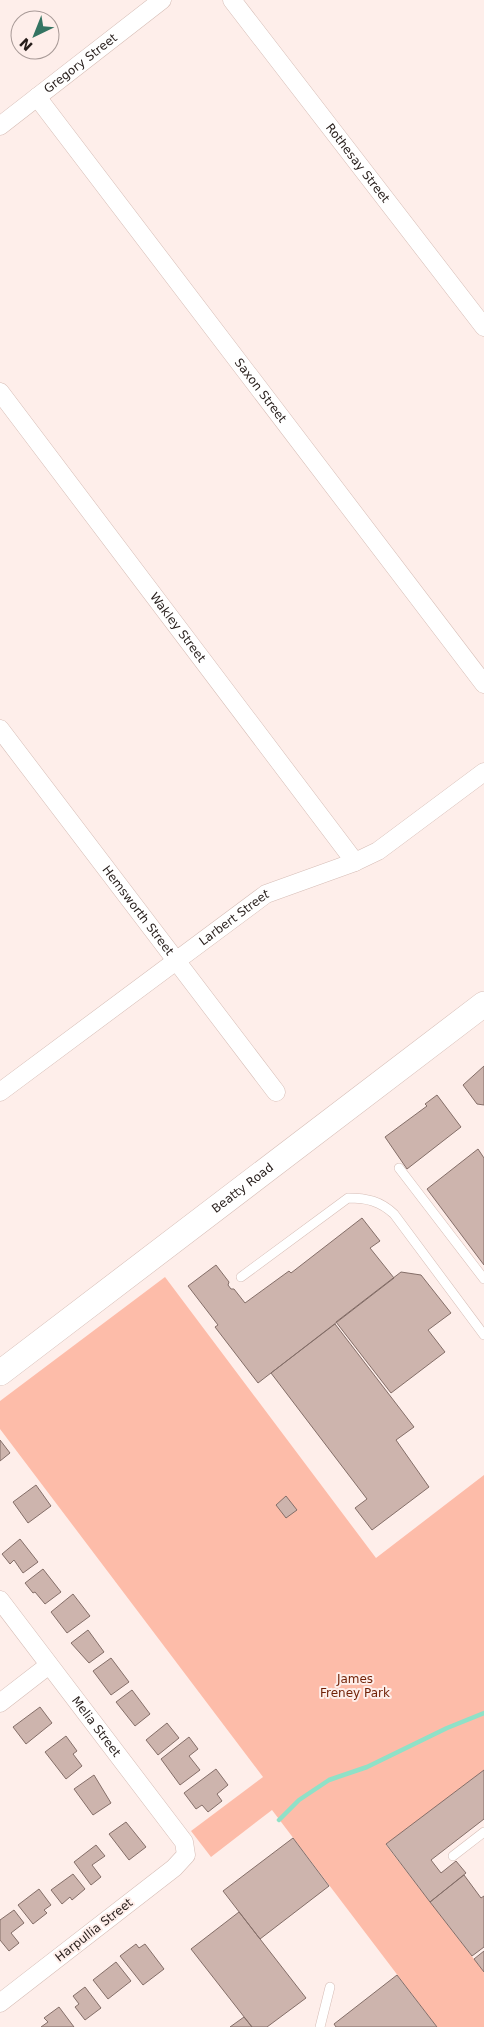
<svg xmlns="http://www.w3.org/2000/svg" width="484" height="2027" viewBox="0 0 484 2027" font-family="'DejaVu Sans',sans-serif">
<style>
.green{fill:#fdbca9}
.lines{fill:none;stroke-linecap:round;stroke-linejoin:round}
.stream{stroke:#8fe1c7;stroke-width:4.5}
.building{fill:#cdb4ad;stroke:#846e68}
.lane-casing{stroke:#d6bdb6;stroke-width:10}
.street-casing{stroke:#d6bdb6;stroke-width:19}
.secondary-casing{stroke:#d6bdb6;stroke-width:26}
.lane{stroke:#fff;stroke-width:9}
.street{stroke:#fff;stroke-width:18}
.secondary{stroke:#fff;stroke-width:25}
.labels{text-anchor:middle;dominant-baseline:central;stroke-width:4;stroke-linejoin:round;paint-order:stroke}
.street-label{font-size:12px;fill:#261d1a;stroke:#feeeea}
.park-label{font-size:12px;fill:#6f1f04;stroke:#feeeea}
</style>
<rect width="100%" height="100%" fill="#feeeea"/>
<!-- green -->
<path class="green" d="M 165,1277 L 376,1558 L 484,1475 L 484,1770 L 386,1845 L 484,1972 L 484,2027 L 437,2027 L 272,1810 L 211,1857 L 191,1831 L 263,1777 L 0,1429 L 0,1401 Z"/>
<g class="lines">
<!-- stream -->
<path class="stream" d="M 279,1820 L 299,1800 L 329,1780 L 367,1767 L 447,1728 L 484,1713"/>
</g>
<!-- building -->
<path class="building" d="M 484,1066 L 484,1105 L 477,1104 L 463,1085 Z
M 437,1095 L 461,1127 L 407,1169 L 385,1137 L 427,1106 L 425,1104 Z
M 478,1149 L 484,1158 L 484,1265 L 427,1189 Z
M 362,1218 L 380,1241 L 370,1248 L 394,1278 L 258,1383 L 215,1327 L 218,1325 L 188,1286 L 216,1265 L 229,1282 L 228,1285 L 231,1289 L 234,1289 L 245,1303 L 289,1271 L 291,1273 Z
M 401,1272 L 421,1275 L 451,1313 L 428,1330 L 445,1352 L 391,1393 L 336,1322 Z
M 335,1324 L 414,1427 L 396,1440 L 429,1487 L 372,1530 L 355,1508 L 367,1499 L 271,1373 Z
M 0,1440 L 10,1453 L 0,1461 Z
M 36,1485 L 51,1506 L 28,1523 L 13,1502 Z
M 286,1496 L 297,1510 L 286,1518 L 276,1505 Z
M 20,1539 L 38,1562 L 23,1573 L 14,1560 L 10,1564 L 2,1554 Z
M 43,1569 L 61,1592 L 45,1604 L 35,1592 L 33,1593 L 25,1583 Z
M 73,1594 L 90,1616 L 67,1633 L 51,1612 Z
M 88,1630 L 104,1652 L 89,1663 L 71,1643 Z
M 111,1658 L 129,1682 L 111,1695 L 93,1671 Z
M 132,1690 L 150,1714 L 135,1726 L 116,1702 Z
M 40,1707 L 52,1723 L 26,1744 L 13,1727 Z
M 167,1723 L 179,1738 L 158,1755 L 146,1740 Z
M 66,1736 L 77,1751 L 73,1754 L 82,1766 L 66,1779 L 45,1752 Z
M 189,1737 L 198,1749 L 189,1756 L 200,1770 L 180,1785 L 161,1759 Z
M 216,1769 L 228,1785 L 217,1794 L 222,1801 L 208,1812 L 202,1805 L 196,1809 L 184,1793 Z
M 484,1770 L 484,1819 L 431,1860 L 441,1873 L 456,1861 L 466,1873 L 430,1902 L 386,1844 Z
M 94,1775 L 111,1803 L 93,1815 L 74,1789 Z
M 126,1822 L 146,1847 L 129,1860 L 109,1834 Z
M 293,1838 L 329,1886 L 260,1939 L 223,1891 Z
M 96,1845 L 105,1856 L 92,1865 L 101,1877 L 91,1885 L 74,1862 Z
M 73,1874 L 85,1889 L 72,1900 L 70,1897 L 62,1904 L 51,1890 Z
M 464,1875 L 481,1898 L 484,1896 L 484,1947 L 472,1956 L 430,1902 Z
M 39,1889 L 51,1905 L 44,1910 L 47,1913 L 33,1924 L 18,1905 Z
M 14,1910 L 24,1923 L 11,1933 L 19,1943 L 9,1951 L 0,1940 L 0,1920 Z
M 239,1912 L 306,1998 L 267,2027 L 252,2027 L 191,1949 Z
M 136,1944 L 139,1948 L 145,1944 L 164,1969 L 143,1985 L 120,1956 Z
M 484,1951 L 484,1972 L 474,1959 Z
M 116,1962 L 131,1981 L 108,1999 L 93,1980 Z
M 397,1975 L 437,2027 L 336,2027 L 334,2024 Z
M 85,1987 L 101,2008 L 85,2020 L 75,2007 L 79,2004 L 73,1996 Z
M 59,2007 L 74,2027 L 41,2027 L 48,2022 L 44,2018 Z
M 244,2017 L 252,2027 L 230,2027 Z"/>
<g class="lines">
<!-- lane casing -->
<g class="lane-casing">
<path id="lane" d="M 399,1168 L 484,1279
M 241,1277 L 348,1198 C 367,1198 380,1201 394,1214 L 484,1335
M 453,1856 L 484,1832
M 320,2027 L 330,1987"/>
</g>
<!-- street casing -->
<g class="street-casing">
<g id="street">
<path id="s1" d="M 232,0 L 484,327"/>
<path id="s2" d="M 37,97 L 484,684"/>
<path id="s3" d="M 0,126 L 162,0"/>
<path id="s4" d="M 0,392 L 355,862"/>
<path id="s5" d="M 0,729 L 276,1092"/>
<path id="s6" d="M 0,1092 L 266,894 L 355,862 L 378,851 L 484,772"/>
<path id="s7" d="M 0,1600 L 184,1842 L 186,1855 L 174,1868 L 0,2003"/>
<path d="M 0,1703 L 49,1665"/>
</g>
</g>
<!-- secondary casing -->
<g class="secondary-casing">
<g id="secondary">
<path id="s8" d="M 0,1373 L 484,1004"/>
</g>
</g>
<!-- lane -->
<use href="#lane" class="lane"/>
<!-- street -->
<use href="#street" class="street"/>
<!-- secondary -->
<use href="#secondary" class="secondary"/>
</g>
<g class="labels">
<!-- street labels -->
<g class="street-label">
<text stroke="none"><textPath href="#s3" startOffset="102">Gregory Street</textPath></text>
<text stroke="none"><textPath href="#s1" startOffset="206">Rothesay Street</textPath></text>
<text stroke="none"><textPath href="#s2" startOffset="369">Saxon Street</textPath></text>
<text stroke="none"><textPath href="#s4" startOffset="295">Wakley Street</textPath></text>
<text stroke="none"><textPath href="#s5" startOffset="228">Hemsworth Street</textPath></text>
<text stroke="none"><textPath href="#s6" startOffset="292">Larbert Street</textPath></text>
<text stroke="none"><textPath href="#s8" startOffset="305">Beatty Road</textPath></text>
<text stroke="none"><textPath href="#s7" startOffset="159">Melia Street</textPath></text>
<text transform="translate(94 1930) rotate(-38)">Harpullia Street</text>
</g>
<!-- park labels -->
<g class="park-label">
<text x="355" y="1679">James<tspan x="355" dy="14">Freney Park</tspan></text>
</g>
</g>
<!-- north arrow -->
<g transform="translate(35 35) rotate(223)"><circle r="24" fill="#feeeea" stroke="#a89a97"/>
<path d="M0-4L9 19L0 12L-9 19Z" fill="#347462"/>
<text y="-8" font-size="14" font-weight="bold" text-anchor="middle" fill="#261d1a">N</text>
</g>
</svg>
